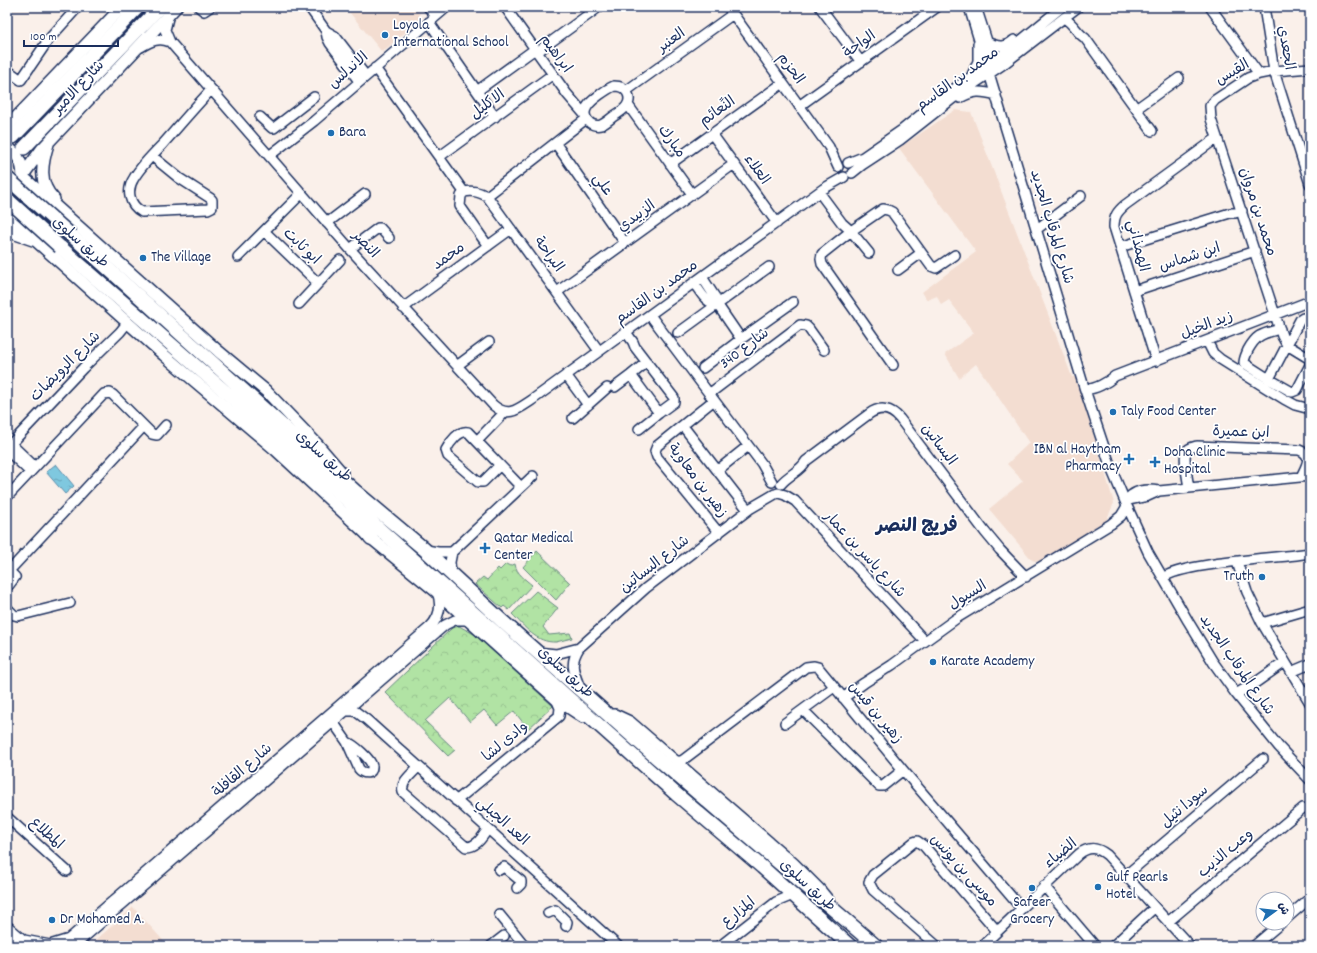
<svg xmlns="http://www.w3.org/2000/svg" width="1317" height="953" viewBox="0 0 1317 953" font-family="Dekko,'Playpen Sans Arabic',sans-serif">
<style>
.built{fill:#f3ddd1}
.park{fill:url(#park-crowns);stroke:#668981}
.water{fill:url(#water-ripples);stroke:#578bab}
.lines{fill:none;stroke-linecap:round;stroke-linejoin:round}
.highway-tunnel{stroke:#cdc9ce;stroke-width:13;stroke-dasharray:13 6;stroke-linecap:butt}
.minor-casing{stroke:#1b2f5e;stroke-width:12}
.major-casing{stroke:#1b2f5e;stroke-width:14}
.highway-casing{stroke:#1b2f5e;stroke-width:16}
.minor{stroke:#fff;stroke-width:9}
.major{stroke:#fff;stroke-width:11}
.highway{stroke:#fff;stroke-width:13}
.highway-bridge-casing{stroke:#1b2f5e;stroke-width:16;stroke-linecap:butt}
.highway-bridge{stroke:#fff;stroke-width:13}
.poi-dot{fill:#1f6fb2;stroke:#fff;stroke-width:1.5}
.labels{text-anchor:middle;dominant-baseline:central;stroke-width:3.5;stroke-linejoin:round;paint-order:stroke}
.poi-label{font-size:15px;fill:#1b2f5e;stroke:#fff;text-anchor:start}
.street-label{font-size:15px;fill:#1b2f5e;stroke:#fff}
.district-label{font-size:19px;font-weight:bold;fill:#1b2f5e;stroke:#fff}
</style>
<defs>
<pattern id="park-crowns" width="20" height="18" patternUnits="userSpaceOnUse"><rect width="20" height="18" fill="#b1e3a4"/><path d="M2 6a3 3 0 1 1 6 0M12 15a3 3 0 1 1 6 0" fill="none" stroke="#98c390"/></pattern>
<pattern id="water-ripples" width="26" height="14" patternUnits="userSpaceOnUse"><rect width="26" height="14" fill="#7fc8df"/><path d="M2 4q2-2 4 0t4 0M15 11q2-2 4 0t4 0" fill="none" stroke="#67a3b8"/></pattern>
</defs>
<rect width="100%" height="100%" fill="#faf0ea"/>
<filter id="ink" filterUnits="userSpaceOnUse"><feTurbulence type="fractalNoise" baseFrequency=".025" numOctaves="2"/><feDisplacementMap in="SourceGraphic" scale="8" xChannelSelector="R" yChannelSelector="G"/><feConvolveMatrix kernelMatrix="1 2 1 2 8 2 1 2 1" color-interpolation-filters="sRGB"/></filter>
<g filter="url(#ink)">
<!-- built -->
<path class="built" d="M 345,7 L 415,7 L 419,12 L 421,19 L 382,52 Z
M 955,110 L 971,112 L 1072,377 L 1076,377 L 1114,503 L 1106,521 L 1093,528 L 1042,563 L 1032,560 L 989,509 L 1023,481 L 1007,464 L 1029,443 L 976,364 L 959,378 L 945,354 L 974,333 L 949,300 L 941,305 L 937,296 L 927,300 L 922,292 L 976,252 L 899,148 Z
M 133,907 L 168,946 L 89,946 L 129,911 Z"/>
<!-- park -->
<path class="park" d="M 537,551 L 570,583 L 556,600 L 523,567 Z
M 506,564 L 510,566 L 515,564 C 516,573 526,580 532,585 L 509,610 L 504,606 L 502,608 L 475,584 L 483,577 L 487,580 L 498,568 L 500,570 Z
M 536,591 L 558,608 L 543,627 L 549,635 L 570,633 L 572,638 C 567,639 561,641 556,642 C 536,643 525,627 512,614 Z
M 459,626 L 474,634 L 553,706 L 528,729 L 514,711 L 497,725 L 484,710 L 470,722 L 450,698 L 425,721 L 455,750 L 448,756 L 385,692 L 452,628 Z"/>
<!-- water -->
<path class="water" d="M 56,464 L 74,486 L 65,494 L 46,472 Z"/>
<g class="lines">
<!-- highway-tunnel -->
<path class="highway-tunnel" d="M 7,166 L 24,148"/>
<!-- minor casing -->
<g class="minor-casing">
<path id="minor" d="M 199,7 L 204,11 L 210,7
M 309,7 L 326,31 L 327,37 L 330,43 L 359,81
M 428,7 L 436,16
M 505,7 L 567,94 L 585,115
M 728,7 L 829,147 L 838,167
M 820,7 L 861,62
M 969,7 L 1084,387 L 1111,468 L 1127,506 L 1148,552 L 1188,621 L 1213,662 L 1236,694 L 1279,747 L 1310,780
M 976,7 L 995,66
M 1210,7 L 1259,74
M 1264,7 L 1274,71 L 1310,184
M 169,14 L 165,30 L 170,42 L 350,249 L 493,405 C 508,418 517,410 532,400 L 823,189 L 844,177
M 1064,18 C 1073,23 1077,33 1085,38 L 1152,131
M 429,22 L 495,117
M 326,31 L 335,36 L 365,75
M 987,42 C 998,47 1005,48 1014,40
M 141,47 C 151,41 159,37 170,42
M 537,52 L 599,7
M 375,68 L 464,192
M 1310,68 L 1274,71 L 1259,74 L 1248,78 L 1215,100 L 1210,106 L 1211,119 L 1282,336 L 1287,345 L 1310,359
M 7,70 L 21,80 L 49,39 L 78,7
M 972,75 L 978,61 L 978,44
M 614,86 C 620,86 624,87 627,92 C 634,104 622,111 614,116 C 610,119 606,123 601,125 C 590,128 581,116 587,107 C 591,100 607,89 614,86 Z
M 477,91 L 535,49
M 626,91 L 733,14
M 960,98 C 973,90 982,91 996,95
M 628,105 L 692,194
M 799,106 L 937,7
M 1136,109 L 1179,78
M 260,117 L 272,128 L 274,128 L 314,97
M 712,134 L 777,223
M 556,144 L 625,243
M 152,156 L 179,178 L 210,198 L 212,200 L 212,207 L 208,209 L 142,212 C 129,205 126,190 134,178 C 141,166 152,155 162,145 C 178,127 194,108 211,90
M 269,156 L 314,121 L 447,7
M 439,157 L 553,74
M 848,163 L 863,157 L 902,130 L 940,99 L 1008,51 L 1062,7
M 670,164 L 783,83
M 852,173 L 862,165 L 900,140 L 956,96 L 1005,63 L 1078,7
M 819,192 L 842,223 L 851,231 L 869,253
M 487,196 L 586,119
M 327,223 L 365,194
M 1037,229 L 1081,196
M 264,231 L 318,283
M 488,246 L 460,206 L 461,196 L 464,192 C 473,190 478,192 487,196 L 599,351
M 1120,247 L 1230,213 L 1235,213 L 1242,211
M 350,249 L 378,228 L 380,228 L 389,238
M 238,257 L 301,194
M 898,270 L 921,253
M 702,277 L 715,297 L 717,304 L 741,339
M 694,283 C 700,291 706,304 717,304
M 1134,291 L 1255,251
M 557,292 L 734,164
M 299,304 L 340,260
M 403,308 L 511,229
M 650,315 L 762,464 L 772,482
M 1280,329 C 1262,334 1257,334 1248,350 C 1246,355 1244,358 1244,363 L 1269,379 L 1292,392 L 1297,390 L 1310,365
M 626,332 L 633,342 L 635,347 L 674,398 L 674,402 L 659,413 L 631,375 L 647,362
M 678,333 L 769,267
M 1207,341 L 1213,353 L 1220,359 L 1284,399 L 1295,405 L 1310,409
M 1156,361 L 1114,227 C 1114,216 1117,212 1125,205 L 1217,138
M 458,365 L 489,342
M 893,365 L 822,264 L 821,259 L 822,254 L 851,231 L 883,209 L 888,210 L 892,212 L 931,266 L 936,268 L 955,255
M 703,368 L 741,339 L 793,302
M 566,375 L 588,405
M 1269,379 L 1300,320 L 1303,318 L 1310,318
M 615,387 L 631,375
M 1085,389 C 1095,390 1108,382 1115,376 L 1310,301
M 709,394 L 800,325 L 806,326 L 809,329 L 824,350
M 714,400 L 657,446 L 655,451 L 657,457 L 719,533
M 573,418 L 607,388
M 639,429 L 659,413
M 686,430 L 748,510
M 477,441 L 505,412
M 11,444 L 35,467
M 7,448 L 83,368 L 120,332 L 128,322
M 7,450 L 30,472
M 500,465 L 483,482 L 478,482 L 448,456 L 446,450 C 450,442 459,430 468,432 L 521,487
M 718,470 L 748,446
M 781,484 C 788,475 801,471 806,461 L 869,414 C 880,406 891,408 900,419 L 985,532 L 1000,550 L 1026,577
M 1189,488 C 1188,480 1183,459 1186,452 C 1188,448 1193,447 1197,446 L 1299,450 C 1314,455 1306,466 1301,477
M 778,493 L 785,495 L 795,501 L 925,641
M 7,497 L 104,394 L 110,393 L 113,395 L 152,434 L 157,435 L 166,425
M 1128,499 C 1135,489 1148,489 1159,491 L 1310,476
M 1128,500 L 1148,496 L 1159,491
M 426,550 L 438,552 L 452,552
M 1237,562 L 1247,592 L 1262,623 L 1310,703
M 7,569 L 15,577 L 9,585
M 9,571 L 144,426
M 451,575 L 450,562 L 452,552 L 533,476
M 1163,578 C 1179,563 1282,558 1310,553
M 7,608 L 14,615 L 18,616 L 70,603
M 1262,623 L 1310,609
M 537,652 L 556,654 L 579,648
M 1291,672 L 1310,664
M 580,688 C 574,672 569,664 579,648 L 646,588 L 751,508 L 775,494
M 1236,694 L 1255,683 L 1285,662
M 843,698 L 864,683 L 892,665 L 957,618 L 1111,524 L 1121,516 L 1127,506
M 803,710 L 879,786 L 883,786 L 903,770
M 346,711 L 355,711 L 367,720 L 618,946
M 608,714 L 615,714 L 630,721 L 794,863 L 820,889 L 829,900
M 333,722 L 347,742 L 359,769 C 363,774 373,775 372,766 C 371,759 354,745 347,742
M 785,723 L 834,687
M 679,763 L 806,667 L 814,666 L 818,667 L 903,770 L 1021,908
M 418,767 C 412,774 400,782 403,792 L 466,847 C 477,847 482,837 488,829
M 456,801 L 559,716 L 560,708 L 556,699
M 7,817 L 67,871
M 499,870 L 504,867 L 521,881 L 521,884 L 517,888
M 1125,876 L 1263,759
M 1044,886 L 1095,946
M 548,913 L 555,910 L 567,922 L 566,926
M 499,914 L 525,946
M 1287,918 L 1310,898
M 1168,922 L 1303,808
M 62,945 L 430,627 C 440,617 442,605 437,592
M 74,946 L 445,625 L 455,620 L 467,620
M 491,946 L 504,936
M 720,946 L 776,902 L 793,895
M 937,946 L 873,890 L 869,882 L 873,875 L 914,842 L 917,841 L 924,846 L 997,931
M 982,946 L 1079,854 C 1089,846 1097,847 1107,855 L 1190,946
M 1113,946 L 1154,908
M 1254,946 L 1281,923"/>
</g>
<!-- major casing -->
<g class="major-casing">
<path id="major" d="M 7,127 L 122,7
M 48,144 C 42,163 38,184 54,199
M 7,147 C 29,161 27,190 7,204
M 23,175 L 42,149 L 176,7
M 23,177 L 218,351 L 266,391 L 317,444 L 342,473
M 7,215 L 164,355 L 276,450 L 371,538 L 437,592 L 556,699 L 583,717
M 7,231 L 33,240
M 7,927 L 29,946
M 7,939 L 15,946
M 24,941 L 50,946 L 66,941"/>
</g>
<!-- highway casing -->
<g class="highway-casing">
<path id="highway" d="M 13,137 L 138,7
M 24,148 L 160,7
M 72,236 L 356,492 L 424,549 L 502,621 L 650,752 L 876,946
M 60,247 L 253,416 L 676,794 L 762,867 L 850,946
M 352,511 L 371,538
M 679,763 L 689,782"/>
</g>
<!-- minor -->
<use href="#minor" class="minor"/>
<!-- major -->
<use href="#major" class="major"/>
<!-- highway -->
<use href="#highway" class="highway"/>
<!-- highway-bridge casing -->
<g class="highway-bridge-casing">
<path id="highway-bridge" d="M 7,178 L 72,236
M 7,199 L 60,247"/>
</g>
<!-- highway-bridge -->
<use href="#highway-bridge" class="highway-bridge"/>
</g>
</g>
<!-- markers -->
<g class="poi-dot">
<circle cx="385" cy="35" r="4"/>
<circle cx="331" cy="133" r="4"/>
<circle cx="143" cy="258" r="4"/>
<circle cx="1113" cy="412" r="4"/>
<path d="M1127 453h4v4h4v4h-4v4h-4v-4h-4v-4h4z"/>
<path d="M1153 456h4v4h4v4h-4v4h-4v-4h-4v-4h4z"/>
<path d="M483 542h4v4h4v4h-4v4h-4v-4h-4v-4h4z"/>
<circle cx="1262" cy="577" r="4"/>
<circle cx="933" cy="662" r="4"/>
<circle cx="1098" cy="887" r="4"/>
<circle cx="1032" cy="888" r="4"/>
<circle cx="52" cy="920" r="4"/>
</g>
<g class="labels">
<!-- poi labels -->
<g class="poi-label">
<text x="393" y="26">Loyola<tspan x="393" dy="17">International School</tspan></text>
<text x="339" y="133">Bara</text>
<text x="151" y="258">The Village</text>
<text x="1121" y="412">Taly Food Center</text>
<text x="1121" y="450" text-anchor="end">IBN al Haytham<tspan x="1121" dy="17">Pharmacy</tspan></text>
<text x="1164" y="453">Doha Clinic<tspan x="1164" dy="17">Hospital</tspan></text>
<text x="494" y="539">Qatar Medical<tspan x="494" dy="17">Center</tspan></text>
<text x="1254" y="577" text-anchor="end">Truth</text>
<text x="941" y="662">Karate Academy</text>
<text x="1106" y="878">Gulf Pearls<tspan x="1106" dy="17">Hotel</tspan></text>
<text x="1032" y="903" text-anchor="middle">Safeer<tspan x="1032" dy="17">Grocery</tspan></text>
<text x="60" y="920">Dr Mohamed A.</text>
</g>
<!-- street labels -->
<g class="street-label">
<text transform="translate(672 41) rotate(-36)">العنبر</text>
<text transform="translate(860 45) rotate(-36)">الواحة</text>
<text transform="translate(1285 48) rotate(80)">الجعدي</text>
<text transform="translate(555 54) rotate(54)">ابراهيم</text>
<text transform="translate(790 69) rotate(54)">الحزم</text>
<text transform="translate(349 71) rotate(-41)">الاندلس</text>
<text transform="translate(1233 73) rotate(-30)">القبس</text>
<text transform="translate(958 80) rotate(-36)">محمد بن القاسم</text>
<text transform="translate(79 88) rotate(-47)">شارع الامير</text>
<text transform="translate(488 105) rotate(-36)">الاكليل</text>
<text transform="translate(718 112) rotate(-35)">النًعائم</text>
<text transform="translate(671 142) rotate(54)">مبارك</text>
<text transform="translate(756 170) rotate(54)">العلاء</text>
<text transform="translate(602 185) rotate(55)">علي</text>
<text transform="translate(1257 212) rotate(72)">محمد بن مروان</text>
<text transform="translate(637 217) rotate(-36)">الزبيدي</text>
<text transform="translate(1051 227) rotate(73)">شارع المرقاب الجديد</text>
<text transform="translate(80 243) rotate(41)">طريق سلوى</text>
<text transform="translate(365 245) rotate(48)">النصر</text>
<text transform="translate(1137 246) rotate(76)">الهمذاني</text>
<text transform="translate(301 247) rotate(44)">ابو ثابت</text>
<text transform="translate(548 255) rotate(54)">البراحة</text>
<text transform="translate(449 257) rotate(-36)">محمد</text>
<text transform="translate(1190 258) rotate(-18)">ابن شماس</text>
<text transform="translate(657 293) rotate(-36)">محمد بن القاسم</text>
<text transform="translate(1207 326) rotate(-21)">زيد الخيل</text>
<text transform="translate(745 349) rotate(-37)">شارع 340</text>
<text transform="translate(66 367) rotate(-45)">شارع الرويضات</text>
<text transform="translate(1241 433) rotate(2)">ابن عميرة</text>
<text transform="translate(938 445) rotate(53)">البساتين</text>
<text transform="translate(323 457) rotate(42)">طريق سلوى</text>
<text transform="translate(697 481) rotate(53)">زهير بن معاوية</text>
<text transform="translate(864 555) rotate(47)">شارع ياسر بن عمار</text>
<text transform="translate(655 565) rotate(-38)">شارع البساتين</text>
<text transform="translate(968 596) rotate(-32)">السيول</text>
<text transform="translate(1236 665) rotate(55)">شارع المرقاب الجديد</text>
<text transform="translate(565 673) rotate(42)">طريق سلوى</text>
<text transform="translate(875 713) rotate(50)">زهير بن قيس</text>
<text transform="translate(506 742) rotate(-40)">وادى لشا</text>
<text transform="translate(243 771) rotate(-41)">شارع القافلة</text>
<text transform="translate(1185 807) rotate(-40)">سودا نثيل</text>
<text transform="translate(502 822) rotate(42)">العد الجبلي</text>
<text transform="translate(46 834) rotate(42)">المطلاع</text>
<text transform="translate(1061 854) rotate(-39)">الضياء</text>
<text transform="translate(1226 854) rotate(-40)">وعب الذيب</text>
<text transform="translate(963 871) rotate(48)">موسى بن يونس</text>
<text transform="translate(807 886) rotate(42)">طريق سلوى</text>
<text transform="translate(739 913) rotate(-39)">المزارع</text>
</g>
<!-- district labels -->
<g class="district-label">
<text x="917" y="527">فريج النصر</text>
</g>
</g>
<!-- margin -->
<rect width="1317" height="953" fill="none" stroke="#fff" stroke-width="24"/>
<rect x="12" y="12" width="1293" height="929" fill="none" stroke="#1b2f5e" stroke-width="1.5" filter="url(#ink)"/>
<!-- north arrow -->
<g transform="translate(1275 911) rotate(75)"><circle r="19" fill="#ffffff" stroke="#a4acbf"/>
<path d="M0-3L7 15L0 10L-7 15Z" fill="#1f6fb2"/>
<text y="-6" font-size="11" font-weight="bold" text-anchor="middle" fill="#1b2f5e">ش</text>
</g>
<!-- scale -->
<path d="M24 40v6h94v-6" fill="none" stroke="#1b2f5e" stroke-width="2"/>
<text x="30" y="40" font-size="12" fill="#1b2f5e" stroke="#ffffff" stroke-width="3" paint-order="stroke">100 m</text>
</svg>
